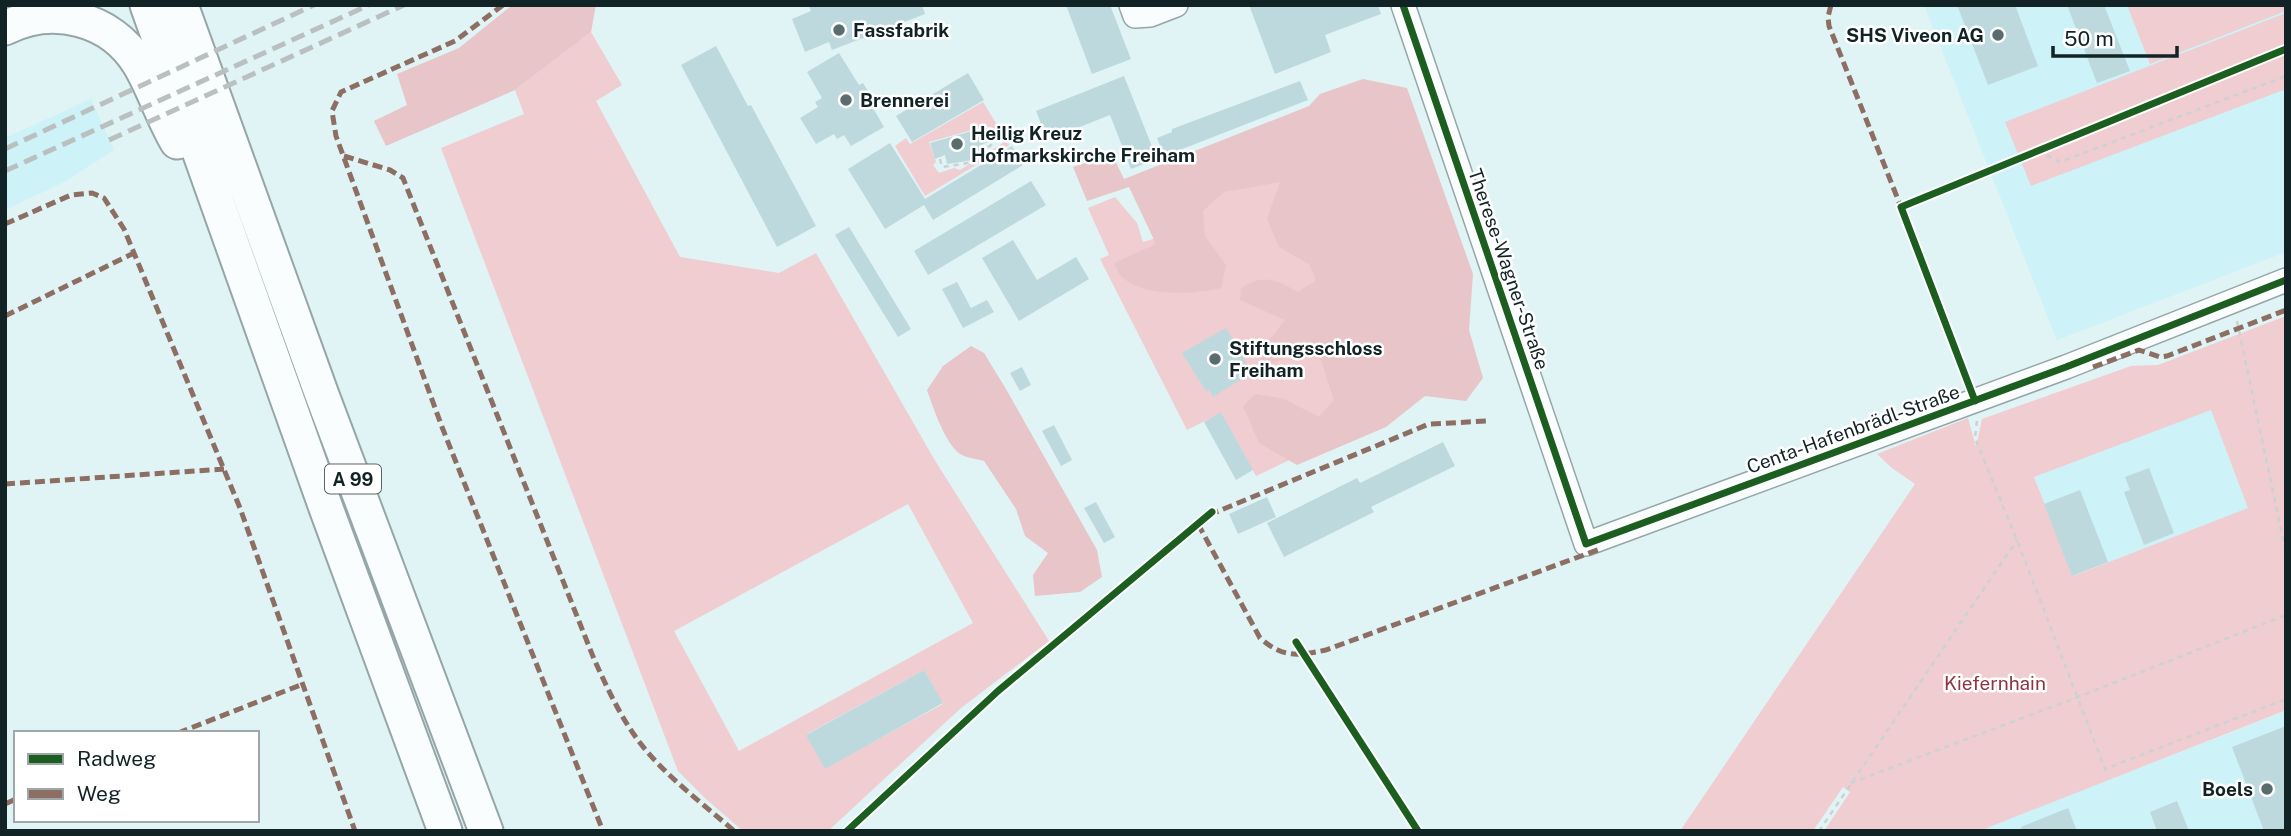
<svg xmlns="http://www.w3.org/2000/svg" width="2291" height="836" viewBox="0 0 2291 836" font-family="'Public Sans',sans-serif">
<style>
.built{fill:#cdf2f7}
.green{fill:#efcdd1;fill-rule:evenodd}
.forest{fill:#e7c5c9}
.building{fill:#bed9dd}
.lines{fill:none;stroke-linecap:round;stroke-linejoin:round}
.minor-casing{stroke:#96a6a8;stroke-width:26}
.highway-casing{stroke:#96a6a8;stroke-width:37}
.path{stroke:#ccd2d2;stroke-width:2.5;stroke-dasharray:5 5;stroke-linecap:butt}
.minor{stroke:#fafdfe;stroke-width:23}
.highway{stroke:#fafdfe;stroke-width:33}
.rail{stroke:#babfbf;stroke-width:5;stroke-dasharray:14 7;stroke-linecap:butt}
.quiet{stroke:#8d6e63;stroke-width:5;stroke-dasharray:10 5;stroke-linecap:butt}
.cycleway-casing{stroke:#fff;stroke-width:11}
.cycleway{stroke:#1b5e20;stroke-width:7}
.poi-dot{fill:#5a6c6e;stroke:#fff;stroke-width:2.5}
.labels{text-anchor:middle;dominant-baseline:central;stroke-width:5;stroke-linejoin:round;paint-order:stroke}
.shield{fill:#fff;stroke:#596566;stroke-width:2}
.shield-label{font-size:18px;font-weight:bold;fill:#122325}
.poi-label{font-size:19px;font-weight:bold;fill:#122325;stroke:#fff;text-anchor:start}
.street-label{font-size:19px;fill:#122325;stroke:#fff}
.park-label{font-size:19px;fill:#8e3442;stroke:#fff}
</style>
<rect width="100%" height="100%" fill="#e0f3f5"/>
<!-- built -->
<path class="built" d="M 1924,5 L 2286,5 L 2286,252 L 2057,340 Z
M 91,99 L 114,150 L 64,182 L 5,210 L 5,138 Z
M 2211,410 L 2249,508 L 2072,576 L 2034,476 Z
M 2286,711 L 2286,831 L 1977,831 L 2029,811 Z"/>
<!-- green -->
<path class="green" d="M 2127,5 L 2286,5 L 2286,11 L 2150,64 Z
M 2286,13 L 2286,89 L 2031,186 L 2005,122 Z
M 591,32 L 622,85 L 596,101 L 680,257 L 779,273 L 816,253 L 934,459 L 1049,641 L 961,708 L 828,831 L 743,831 L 706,799 L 678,771 L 441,148 L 524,114 L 515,90 ZM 908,504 L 973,623 L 739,751 L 674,631 ZM 924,670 L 943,704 L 825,768 L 807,734 Z
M 983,102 L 1002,133 L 993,139 L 994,135 L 992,128 L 986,126 L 929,142 L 936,162 L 933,165 L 939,173 L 954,168 L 960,170 L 1003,143 L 1006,139 L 1009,145 L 925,196 L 895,146 L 906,138 L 910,144 Z
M 1300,118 L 1425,396 L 1256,476 L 1221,413 L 1187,430 L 1100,259 L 1109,255 L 1088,208 L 1115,197 L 1137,223 L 1143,242 L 1159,237 Z
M 2286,316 L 2286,715 L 2284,711 L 1979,831 L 1824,831 L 1850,792 L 1843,787 L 1813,831 L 1680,831 L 1915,484 L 1892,468 L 1877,454 L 1968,418 L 1976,447 L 1982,419 L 2131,366 L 2158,365 ZM 2211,410 L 2248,508 L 2073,576 L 2034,477 Z"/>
<!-- forest -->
<path class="forest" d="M 596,5 L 591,32 L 515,90 L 386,146 L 374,121 L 407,105 L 397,74 L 459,48 L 511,6 Z
M 1363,79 L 1407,88 L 1473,274 L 1469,330 L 1483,378 L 1466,401 L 1425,396 L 1386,427 L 1297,465 L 1259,443 L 1243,406 L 1255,394 L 1284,399 L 1319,417 L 1334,400 L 1321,360 L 1301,351 L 1272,364 L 1256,357 L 1285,320 L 1240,300 L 1241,288 C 1265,273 1276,280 1298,292 L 1316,280 L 1310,265 L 1279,247 L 1267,219 L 1280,182 L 1224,192 L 1203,211 L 1205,236 L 1226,265 L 1221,288 C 1194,294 1145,298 1122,277 C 1119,274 1116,267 1114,263 L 1156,244 L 1129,187 L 1087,201 L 1073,167 L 1112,154 L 1124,179 L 1309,106 L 1320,94 Z
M 971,346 L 984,353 L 1006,389 L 1097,550 L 1102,577 L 1080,592 L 1035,596 L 1033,575 L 1048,553 L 1025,536 L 1016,509 L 984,461 C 977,459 968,458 962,455 C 946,447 933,407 927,390 L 943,366 Z"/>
<!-- building -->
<path class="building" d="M 808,5 L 922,5 L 925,14 L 832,50 L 829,42 L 805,52 L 792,19 L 811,11 Z
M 1066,5 L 1110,5 L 1131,59 L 1092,74 Z
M 1249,5 L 1378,5 L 1381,14 L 1325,35 L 1331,52 L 1275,74 Z
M 1957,5 L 2015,5 L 2038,66 L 1988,85 Z
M 2067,5 L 2104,5 L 2130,71 L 2097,83 Z
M 716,46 L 748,106 L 751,105 L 816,226 L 777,247 L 681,65 Z
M 839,53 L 859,85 L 863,83 L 877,106 L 873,108 L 884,127 L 851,146 L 844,135 L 837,139 L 834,134 L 816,144 L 800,118 L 818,107 L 815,102 L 822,98 L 807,72 Z
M 968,73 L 984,100 L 912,142 L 896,116 Z
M 1124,76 L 1153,149 L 1160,146 L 1157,138 L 1172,132 L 1172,129 L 1300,81 L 1308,100 L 1131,169 L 1110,115 L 1047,140 L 1036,111 Z
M 986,127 L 993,132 L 992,140 L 979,146 L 981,152 L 974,155 L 973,160 L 947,164 L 945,155 L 935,159 L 930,143 Z
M 890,143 L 925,199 L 1012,146 L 1023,165 L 933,220 L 924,205 L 885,229 L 848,169 Z
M 1031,181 L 1046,205 L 928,275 L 914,251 Z
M 849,227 L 911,329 L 898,337 L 835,235 Z
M 1013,240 L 1037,280 L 1076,257 L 1089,279 L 1019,321 L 982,258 Z
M 957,282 L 971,308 L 987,300 L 994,312 L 963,328 L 942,289 Z
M 1226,328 L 1252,373 L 1249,377 L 1243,378 L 1213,397 L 1209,390 L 1206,391 L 1182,353 Z
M 1022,367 L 1031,385 L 1020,391 L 1010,373 Z
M 1221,412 L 1253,470 L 1236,480 L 1204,422 Z
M 1054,425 L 1072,460 L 1061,466 L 1042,431 Z
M 1443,442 L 1455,466 L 1371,507 L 1374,512 L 1284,557 L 1267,523 L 1357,478 L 1360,483 Z
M 2149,468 L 2174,533 L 2144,545 L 2124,492 L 2130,490 L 2125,477 Z
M 2080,490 L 2108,562 L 2072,576 L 2044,504 Z
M 1267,497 L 1276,517 L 1238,534 L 1229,514 Z
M 1096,502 L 1115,537 L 1104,543 L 1084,508 Z
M 924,670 L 943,703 L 825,769 L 806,735 Z
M 2286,726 L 2286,831 L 2264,831 L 2232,747 Z
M 2177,801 L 2189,831 L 2157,831 L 2150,812 Z
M 2068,808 L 2077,831 L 2022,831 L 2021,827 Z"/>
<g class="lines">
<!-- minor casing -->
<g class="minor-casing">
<path id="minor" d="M 1131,5 L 1135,16 L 1150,15 L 1176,5
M 1403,5 L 1586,544 L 2066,367 L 2286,280"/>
</g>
<!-- highway casing -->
<g class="highway-casing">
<path id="highway" d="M 147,5 L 326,508 L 445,831
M 181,5 L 322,395 L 486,831
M 5,28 C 53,4 111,18 139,64 C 154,89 162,117 177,142"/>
</g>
<!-- path -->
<path class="path" d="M 2038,151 L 2060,162 L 2286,76
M 940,159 L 942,167 L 968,163 L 996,141 L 1021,127
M 2237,321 L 2286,554
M 1968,381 L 1901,207 L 2286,49
M 1977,421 L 1975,438 L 2017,540 L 2105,769 L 2286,699
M 1851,783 L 2078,697 L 2286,615
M 1819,831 L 2017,540"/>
<!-- minor -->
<use href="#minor" class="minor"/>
<!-- highway -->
<use href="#highway" class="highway"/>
<!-- rail -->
<path class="rail" d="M 109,140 L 404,5
M 5,149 L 314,5
M 5,171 L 369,5"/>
<!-- quiet -->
<path class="quiet" d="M 503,5 L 455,41 L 341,92 L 332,111 L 336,136 L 442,427 L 603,831
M 1831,5 L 1828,17 L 1829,26 L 1901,207
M 344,156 L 390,170 L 403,178 L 594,659 C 606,685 618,712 635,736 C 661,773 700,801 734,831
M 5,224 L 71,195 L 92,193 L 104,198 L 124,229 L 240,508 L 355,831
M 5,316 L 134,253
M 2093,367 L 2139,350 L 2160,357 L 2167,356 L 2286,310
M 5,484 L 224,469
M 1209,515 L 1429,424 L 1488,421
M 1198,524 L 1260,638 C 1283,658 1297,656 1326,650 L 1600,549
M 178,733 L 303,684
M 5,804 L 16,799"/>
<!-- cycleway casing -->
<g class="cycleway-casing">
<path id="cycleway" d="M 1403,5 L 1586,544 L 2066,367 L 2286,280
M 1975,401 L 1901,207 L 2286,49
M 1296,642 L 1418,831
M 847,831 L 998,691 L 1212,512"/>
</g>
<!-- cycleway -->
<use href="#cycleway" class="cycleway"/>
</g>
<!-- markers -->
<g class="poi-dot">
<circle cx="839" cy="30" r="7"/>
<circle cx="1998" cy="35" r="7"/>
<circle cx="846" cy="100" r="7"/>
<circle cx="957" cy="144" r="7"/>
<circle cx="1215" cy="359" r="7"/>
<circle cx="2267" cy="789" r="7"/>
</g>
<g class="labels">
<!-- shield labels -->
<rect class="shield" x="325" y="464.5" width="56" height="29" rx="5"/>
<g class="shield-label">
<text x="353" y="479">A 99</text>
</g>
<!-- poi labels -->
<g class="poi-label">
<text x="853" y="30">Fassfabrik</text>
<text x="1984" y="35" text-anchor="end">SHS Viveon AG</text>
<text x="860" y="100">Brennerei</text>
<text x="971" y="133">Heilig Kreuz<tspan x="971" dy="22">Hofmarkskirche Freiham</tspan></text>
<text x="1229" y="348">Stiftungsschloss<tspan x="1229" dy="22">Freiham</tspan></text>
<text x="2253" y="789" text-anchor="end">Boels</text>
</g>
<!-- street labels -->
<g class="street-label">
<text transform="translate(1509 269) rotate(71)">Therese-Wagner-Straße</text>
<text transform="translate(1853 429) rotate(-20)">Centa-Hafenbrädl-Straße</text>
</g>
<!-- park labels -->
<g class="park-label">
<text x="1995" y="683">Kiefernhain</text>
</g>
</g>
<!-- border -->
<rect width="2291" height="836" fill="none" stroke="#122325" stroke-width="14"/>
<!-- legend -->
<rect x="14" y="731" width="245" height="91" fill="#ffffff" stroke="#a0a7a8" stroke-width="2"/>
<rect x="28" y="754" width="35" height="10" fill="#1b5e20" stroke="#a0a7a8" stroke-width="2"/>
<text x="77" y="766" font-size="21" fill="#122325">Radweg</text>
<rect x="28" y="789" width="35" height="10" fill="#8d6e63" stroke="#a0a7a8" stroke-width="2"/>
<text x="77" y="801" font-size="21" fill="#122325">Weg</text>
<!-- scale -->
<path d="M2053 46v10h124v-10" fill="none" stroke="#122325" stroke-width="3.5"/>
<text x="2064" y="46" font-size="21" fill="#122325" stroke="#ffffff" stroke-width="5" paint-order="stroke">50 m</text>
</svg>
